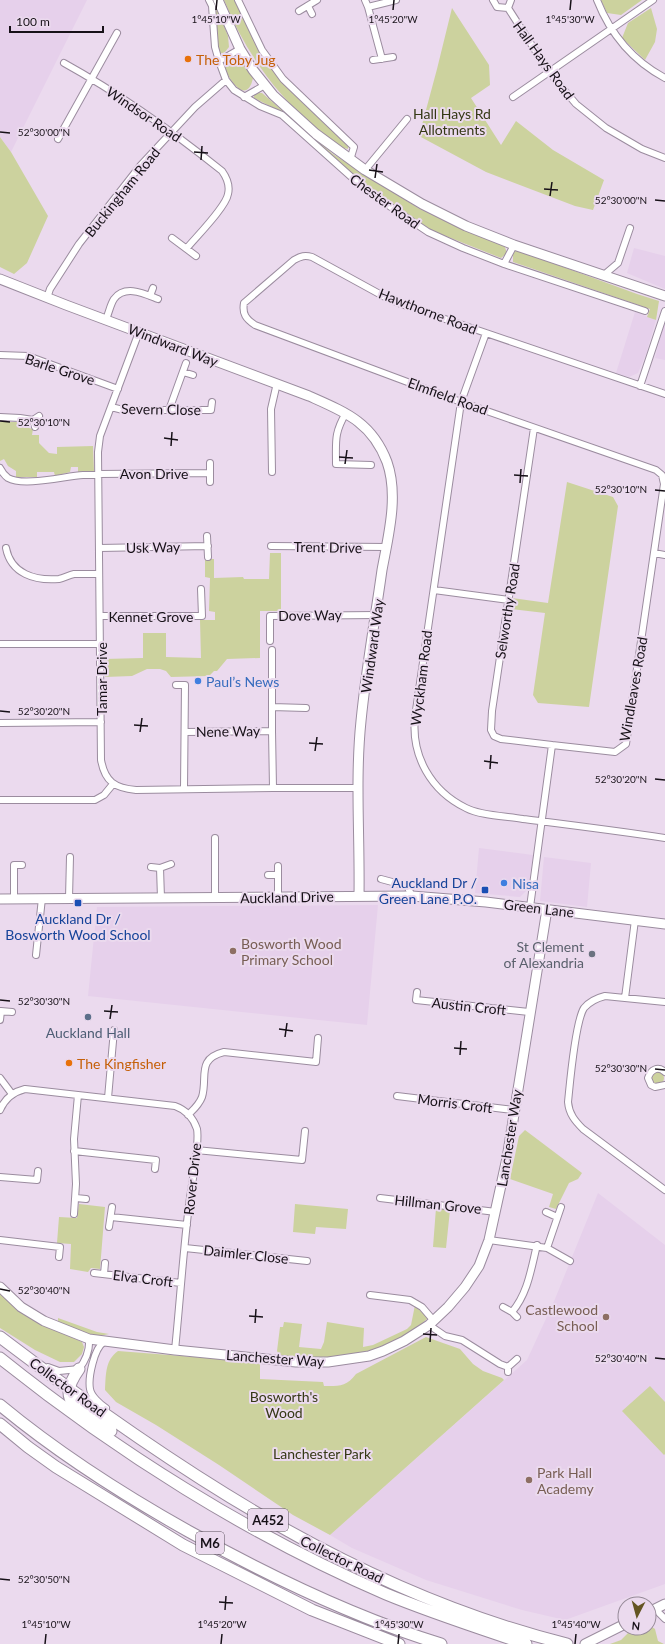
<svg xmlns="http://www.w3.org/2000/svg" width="665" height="1644" viewBox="0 0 665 1644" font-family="Lato,sans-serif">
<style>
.built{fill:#e6d0eb}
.green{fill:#ccd29e}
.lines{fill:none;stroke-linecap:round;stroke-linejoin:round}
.street-casing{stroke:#9b8c9f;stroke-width:8}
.secondary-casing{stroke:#9b8c9f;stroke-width:11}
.highway-casing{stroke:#9b8c9f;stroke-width:13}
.street{stroke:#fff;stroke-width:6}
.secondary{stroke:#fff;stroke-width:9}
.highway{stroke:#fff;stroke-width:11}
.ticks{fill:none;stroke:#171118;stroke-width:1.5}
.food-dot{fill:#e8710a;stroke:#ebdaee;stroke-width:1.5}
.shop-dot{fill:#3f7fe0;stroke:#ebdaee;stroke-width:1.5}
.transit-dot{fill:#1a4fb4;stroke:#ebdaee;stroke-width:1.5}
.education-dot{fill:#8d6e63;stroke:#ebdaee;stroke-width:1.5}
.worship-dot{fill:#6b7280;stroke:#ebdaee;stroke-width:1.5}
.service-dot{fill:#5c6f8a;stroke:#ebdaee;stroke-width:1.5}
.labels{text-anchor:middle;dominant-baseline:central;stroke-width:4;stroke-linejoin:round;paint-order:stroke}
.shield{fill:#ebdaee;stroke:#574d58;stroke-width:1}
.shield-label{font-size:13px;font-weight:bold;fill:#171118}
.food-label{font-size:14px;fill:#c56008;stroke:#ebdaee;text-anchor:start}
.street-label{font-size:14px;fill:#171118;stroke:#ebdaee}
.park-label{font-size:14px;fill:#353815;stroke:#ebdaee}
.shop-label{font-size:14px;fill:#366cbe;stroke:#ebdaee;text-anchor:start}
.transit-label{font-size:14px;fill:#164399;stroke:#ebdaee;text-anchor:end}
.education-label{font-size:14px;fill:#785e54;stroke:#ebdaee;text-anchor:start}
.worship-label{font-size:14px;fill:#5b616d;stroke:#ebdaee;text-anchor:end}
.service-label{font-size:14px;fill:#4e5e75;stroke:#ebdaee}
.ticks-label{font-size:10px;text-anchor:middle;fill:#171118;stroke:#ebdaee;stroke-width:4;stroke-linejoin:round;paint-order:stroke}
</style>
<rect width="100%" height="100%" fill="#ebdaee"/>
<!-- built -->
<path class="built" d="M 0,0 L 87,0 L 11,152 L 0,137 Z
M 634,248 L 665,256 L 665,289 L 627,273 Z
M 635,312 L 656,320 L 646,354 L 638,373 L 629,377 L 616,373 Z
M 665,323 L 665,360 L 655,358 L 663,327 Z
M 479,848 L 533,855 L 528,889 L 520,897 L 475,893 Z
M 544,857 L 591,863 L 587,907 L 540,901 Z
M 378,905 L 367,1025 L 88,996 L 97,907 Z
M 598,1193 L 665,1245 L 665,1584 L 565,1620 L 522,1610 L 426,1580 L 352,1548 L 330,1535 L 527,1360 L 555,1299 Z"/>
<!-- green -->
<path class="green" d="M 224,0 L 236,0 C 242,15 248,31 257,45 C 283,85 314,112 348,144 L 348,149 L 344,148 C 334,141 323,134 314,126 C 273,92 244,49 224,0 Z
M 601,0 L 642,0 L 621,15 L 607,13 Z
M 452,8 L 489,65 L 490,85 L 471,98 L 501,145 L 516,121 L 553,150 L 604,180 L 593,210 L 575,206 L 486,172 L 419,136 L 437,69 Z
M 651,8 L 657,29 L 655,42 L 645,60 L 622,38 L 628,23 Z
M 214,9 L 217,9 L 228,36 L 229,47 L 225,52 L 220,54 L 218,46 Z
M 235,59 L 241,62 L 253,78 C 247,107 226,78 224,63 L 228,60 Z
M 259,93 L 262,93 L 333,154 L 418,208 L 459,228 L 504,245 L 506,250 L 506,254 L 501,258 L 433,231 L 369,189 L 282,112 L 254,98 L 254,95 Z
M 0,137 L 11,152 L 48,216 L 27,263 L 14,274 L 0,267 Z
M 517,250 L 637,294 L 659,301 L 656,320 L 647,317 L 650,309 L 513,262 L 513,253 Z
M 0,422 L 18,422 L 18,424 L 29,425 L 29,428 L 33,429 L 32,435 L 39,435 L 39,443 L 49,453 L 57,454 L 57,447 L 93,446 L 94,471 L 78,472 L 78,467 L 71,467 L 70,472 L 55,476 L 54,472 L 37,472 L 37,477 L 16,477 L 16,471 L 8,466 L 4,459 L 0,461 Z
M 567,482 L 613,497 L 618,506 L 589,707 L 538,703 L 533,695 L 545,613 L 511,609 L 512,598 L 548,603 Z
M 270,553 L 281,553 L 281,611 L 260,611 L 260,658 L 227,659 L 217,671 L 214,671 L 209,676 L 171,677 L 166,671 L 160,669 L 147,669 L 132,676 L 105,677 L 104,659 L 143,658 L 143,633 L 166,633 L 166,657 L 201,658 L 200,620 L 215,620 L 215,612 L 209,611 L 210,578 L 205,577 L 205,559 L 214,559 L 214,578 L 243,577 L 244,579 L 269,579 Z
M650 1078a7 7 0 1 1 14 0a7 7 0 1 1-14 0Z
M 525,1130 L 582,1173 L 578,1179 L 569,1183 L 556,1209 L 549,1207 L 553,1194 L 510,1179 L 519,1136 Z
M 79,1204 L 105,1207 L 100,1269 L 91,1268 L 88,1272 L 70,1269 L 71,1244 L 57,1243 L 59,1217 L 77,1218 Z
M 295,1204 L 348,1209 L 346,1229 L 316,1227 L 315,1234 L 293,1232 Z
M 436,1208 L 450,1210 L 446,1248 L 433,1247 Z
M 0,1292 L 38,1322 L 82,1342 L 84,1347 L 82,1354 L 74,1362 L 60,1362 L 35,1350 L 0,1328 Z
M 415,1305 L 427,1317 L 427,1319 C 398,1347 343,1362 304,1359 C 295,1358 287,1357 279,1355 L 277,1351 L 280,1327 L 283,1327 L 284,1322 L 302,1324 L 299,1347 L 321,1349 L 324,1342 L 327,1322 L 364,1328 L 363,1347 L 373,1345 L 407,1329 L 411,1325 Z
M 58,1318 L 97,1332 L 109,1334 C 92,1339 74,1329 58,1323 Z
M 426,1337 L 460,1349 L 473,1364 L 483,1371 L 502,1378 L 504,1380 L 330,1535 L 293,1515 L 219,1465 L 156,1425 L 116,1402 L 105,1390 C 106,1375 105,1360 118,1351 L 260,1362 L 260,1379 L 323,1382 L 324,1386 C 339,1386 346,1387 356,1374 Z
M 650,1386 L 665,1402 L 665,1454 L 664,1455 L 622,1411 Z
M 649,1625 L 655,1629 L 658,1641 L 664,1644 L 610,1644 L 621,1640 L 631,1630 L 636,1628 L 649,1628 Z"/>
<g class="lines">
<!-- street casing -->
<g class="street-casing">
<path id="street" d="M 209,0 L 212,6 L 215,47 L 219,61 L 226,80 L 234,90 L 260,106 L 282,115 L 367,191 L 428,232 L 463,248 L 504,264 L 645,311
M 238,0 L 262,50 L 283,79 L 354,147 L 350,160
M 365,0 L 368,7 L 382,59
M 493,0 L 497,7 L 508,8
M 597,0 C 610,33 633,61 665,78
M 308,6 L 312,14
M 368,7 L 396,0
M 508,8 L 549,72 L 576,104 L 606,128 L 642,149 L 665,158
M 508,8 L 511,0
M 299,11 L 317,0
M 373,60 L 393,57
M 219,61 L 240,49
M 64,63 C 120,94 172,131 222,171 C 227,178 230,186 228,194 C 226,207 196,237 187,248
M 244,97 L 265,85
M 513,97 L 653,0
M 58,139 L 117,33
M 365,170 L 407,119
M 172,238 L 196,256
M 504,264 L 514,245
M 605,274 L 618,263 L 630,228
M 150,296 L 153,288
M 47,298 L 50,289 L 79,244 L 140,166 L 195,107 L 226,80
M 106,319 C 109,313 110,305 114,299 C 125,284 145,294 158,299
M 139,332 L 100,436 L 98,452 L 101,760 C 105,782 115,788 136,790 L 273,788 L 358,788
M 486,333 L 461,402 L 415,717 C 411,756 431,791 466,808 C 481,816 507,816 523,819 C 570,825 618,831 665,838
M 0,355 L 28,356 L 118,389
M 183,372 L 193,375
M 640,386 L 665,311
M 111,407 L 123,410 L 211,410 L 212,402
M 169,410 L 186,363
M 346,413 C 334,433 336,441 336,464 L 371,465
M 0,417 L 20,418 L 33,420
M 35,427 L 33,420 L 39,416
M 534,428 L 492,711 L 491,730 L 494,736 L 501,739 L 552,745
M 0,468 C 2,472 4,475 8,478 C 24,487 65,476 83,475 C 88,475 94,475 99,475
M 272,472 L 271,409 L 277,383
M 99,474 L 210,473
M 210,482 L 210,463
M 207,536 L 208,557
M 271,546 L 386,547
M 6,548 C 11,574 35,581 59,579 C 64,578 69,575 74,574 C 82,574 91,574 99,574
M 99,548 L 208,546
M 654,553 L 665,555
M 434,590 L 509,600
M 101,616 L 202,616 L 201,589
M 270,641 L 270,616 L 376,615
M 0,644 L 100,644
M 272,650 L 272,731 L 273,788
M 176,685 L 185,685 L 184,789
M 272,707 L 306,708
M 0,723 L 101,722
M 185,732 L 272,731
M 0,800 L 95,800 L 104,795 L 113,784
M 278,866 L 278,896
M 151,867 L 160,868 L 171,864
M 160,868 L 161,898
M 268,875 L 278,875
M 381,879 L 407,886 L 412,896
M 69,898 L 70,857
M 215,898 L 215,838
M 14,899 L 14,865 L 22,865
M 530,907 L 552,745 L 615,752 L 626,744 L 664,484 L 662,475 L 656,470 L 461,402 L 255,325 C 246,319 242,314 244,303 L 294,260 C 301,256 305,255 312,257 L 385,297 L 401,304 L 665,394
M 36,955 L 42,898
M 417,992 L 416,1000 L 529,1012
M 625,998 L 635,920
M 665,1002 L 605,996 C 597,998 590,1001 584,1008 C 575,1022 570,1083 568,1102 C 569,1114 575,1121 583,1129 L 665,1190
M 0,1020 L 1,1011 L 12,1012
M 665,1072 C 658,1066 651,1069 648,1078 L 651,1085 L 655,1087 L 665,1085
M 0,1078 L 12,1094
M 397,1096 L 513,1110
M 108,1098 L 114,1030
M 0,1110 C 5,1098 13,1092 25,1089 L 175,1106 C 186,1110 193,1117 197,1129 C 200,1143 191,1188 189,1205 C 183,1253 180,1301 175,1350
M 188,1115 C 194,1109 199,1105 202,1097 C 208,1077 196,1059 224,1052 L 316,1062 L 318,1038
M 196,1150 L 302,1160 L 305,1131
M 74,1151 L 156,1160 L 155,1169
M 0,1177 L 37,1180 L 38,1171
M 76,1198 L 86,1199
M 380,1198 L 496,1212
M 546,1212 L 557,1217
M 74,1214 L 76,1184 L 74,1139 L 78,1095
M 111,1217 L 187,1225
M 109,1227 L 112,1207
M 0,1240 L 60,1247 L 59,1257
M 489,1240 L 547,1248 L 570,1261
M 185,1248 L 307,1261
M 547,1248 L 561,1207
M 94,1273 L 181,1283
M 104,1274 L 105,1263
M 370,1295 L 410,1300 L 422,1307 L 434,1321
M 503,1307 L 512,1312
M 517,1317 L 512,1312 C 528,1293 531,1269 537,1245
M 429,1325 L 445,1336 L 462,1340 L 500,1364 L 508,1367
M 104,1342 C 94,1348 88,1378 90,1389 C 91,1396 100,1404 106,1408
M 48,1367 L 59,1371 L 79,1369 C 85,1361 90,1350 89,1339
M 508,1372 L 508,1367 L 517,1359
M 655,1609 L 665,1619"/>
</g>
<!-- secondary casing -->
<g class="secondary-casing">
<path id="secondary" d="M 218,0 L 240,49 L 253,70 L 273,95 L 316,134 L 365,170 L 422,204 L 466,226 L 514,245 L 665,296
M 0,279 L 66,305 L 309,396 C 345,412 372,422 387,462 C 399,496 388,537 382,570 C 375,620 366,670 361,721 C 355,779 360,838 359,896
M 0,899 L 412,896 L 486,902 L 665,924
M 0,1287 L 21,1307 L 44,1321 L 89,1339 L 175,1350 L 296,1362 L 328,1362 L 369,1356 L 383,1351 L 404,1341 L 429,1325 L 448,1307 L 465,1287 L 479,1266 L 489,1240 L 507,1158 L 547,909
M 649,1612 L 665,1604
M 585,1644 L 625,1624"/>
</g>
<!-- highway casing -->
<g class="highway-casing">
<path id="highway" d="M 0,1337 C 171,1467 356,1592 567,1644
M 0,1358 C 116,1451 249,1535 386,1594 C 432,1613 479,1628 526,1644
M 79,1369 C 74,1376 66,1388 70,1398 C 76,1410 100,1423 111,1431
M 0,1405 C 58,1453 122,1494 188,1531 C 269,1576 353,1617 441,1644
M 0,1424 L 28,1447 L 56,1467 L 183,1545 L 312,1610 L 399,1644"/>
</g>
<!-- street -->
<use href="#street" class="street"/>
<!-- secondary -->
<use href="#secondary" class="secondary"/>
<!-- highway -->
<use href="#highway" class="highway"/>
</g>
<!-- ticks -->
<path class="ticks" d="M 216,10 L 217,0M 393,10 L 394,0M 570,10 L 571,0M 0,132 L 10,133M 194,152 L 208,153M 201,160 L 202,146M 369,170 L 383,172M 375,178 L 377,164M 544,189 L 558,190M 550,196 L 552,182M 655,200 L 665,201M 0,421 L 10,422M 164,438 L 178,440M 171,446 L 172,432M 339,457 L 353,458M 345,464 L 347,450M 514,475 L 528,476M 520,483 L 521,469M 655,490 L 665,491M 0,711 L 10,712M 134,725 L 148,726M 140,732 L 142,718M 309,743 L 323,744M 315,751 L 317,737M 484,761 L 498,763M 490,769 L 491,755M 655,779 L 665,780M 0,1000 L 10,1001M 104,1011 L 118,1012M 110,1019 L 112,1005M 279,1029 L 293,1031M 285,1037 L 287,1023M 454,1048 L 467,1049M 460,1055 L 461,1041M 655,1069 L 665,1070M 0,1289 L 10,1291M 249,1316 L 263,1317M 255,1323 L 256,1309M 423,1334 L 437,1335M 430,1342 L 431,1328M 655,1358 L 665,1359M 0,1579 L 10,1580M 219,1602 L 233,1603M 225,1610 L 226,1596M 45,1644 L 46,1634M 221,1644 L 222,1634M 398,1644 L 399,1634M 575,1644 L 576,1634"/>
<!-- markers -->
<g class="food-dot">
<circle cx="188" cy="59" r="4"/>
<circle cx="69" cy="1063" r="4"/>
</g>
<g class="shop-dot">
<circle cx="198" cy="681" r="4"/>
<circle cx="504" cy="883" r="4"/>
</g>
<g class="transit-dot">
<rect x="481" y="886" width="8" height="8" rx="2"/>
<rect x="74" y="899" width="8" height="8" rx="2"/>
</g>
<g class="education-dot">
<circle cx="233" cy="951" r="4"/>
<circle cx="606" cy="1317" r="4"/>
<circle cx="529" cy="1480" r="4"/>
</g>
<circle class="worship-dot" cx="592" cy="954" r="4"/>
<circle class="service-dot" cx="88" cy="1017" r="4"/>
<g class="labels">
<!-- shield labels -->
<g class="shield">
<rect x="248" y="1509" width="40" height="22" rx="3"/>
<rect x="196" y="1532" width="28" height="22" rx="3"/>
</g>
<g class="shield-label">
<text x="268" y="1520">A452</text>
<text x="210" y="1543">M6</text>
</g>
<!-- food labels -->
<g class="food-label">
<text x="196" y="59">The Toby Jug</text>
<text x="77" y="1063">The Kingfisher</text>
</g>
<!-- street labels -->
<g class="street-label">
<text transform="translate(544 60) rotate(54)">Hall Hays Road</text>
<text transform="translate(144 114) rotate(34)">Windsor Road</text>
<text transform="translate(122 192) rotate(-51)">Buckingham Road</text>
<text transform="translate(385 201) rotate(36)">Chester Road</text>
<text transform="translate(428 311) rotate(21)">Hawthorne Road</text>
<text transform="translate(173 345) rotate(21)">Windward Way</text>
<text transform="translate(60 369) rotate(18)">Barle Grove</text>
<text transform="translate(448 396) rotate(20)">Elmfield Road</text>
<text transform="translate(161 409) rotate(1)">Severn Close</text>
<text x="154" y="473">Avon Drive</text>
<text transform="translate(153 547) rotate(-1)">Usk Way</text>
<text transform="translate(328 547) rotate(1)">Trent Drive</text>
<text transform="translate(507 611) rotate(-81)">Selworthy Road</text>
<text transform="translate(310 615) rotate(-1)">Dove Way</text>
<text x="151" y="616">Kennet Grove</text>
<text transform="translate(372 646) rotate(-82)">Windward Way</text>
<text transform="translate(421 678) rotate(-83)">Wyckham Road</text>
<text transform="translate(101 679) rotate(-90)">Tamar Drive</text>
<text transform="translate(633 689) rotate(-80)">Windleaves Road</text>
<text transform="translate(228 731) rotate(-1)">Nene Way</text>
<text transform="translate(287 897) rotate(-1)">Auckland Drive</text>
<text transform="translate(539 908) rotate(7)">Green Lane</text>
<text transform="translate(469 1006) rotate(6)">Austin Croft</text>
<text transform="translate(455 1103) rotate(7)">Morris Croft</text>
<text transform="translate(509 1138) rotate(-81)">Lanchester Way</text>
<text transform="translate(192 1179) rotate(-84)">Rover Drive</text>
<text transform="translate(438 1204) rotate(6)">Hillman Grove</text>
<text transform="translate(246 1254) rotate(6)">Daimler Close</text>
<text transform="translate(143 1278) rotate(7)">Elva Croft</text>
<text transform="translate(275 1358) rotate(4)">Lanchester Way</text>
<text transform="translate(68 1387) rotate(36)">Collector Road</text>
<text transform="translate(342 1559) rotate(26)">Collector Road</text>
</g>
<!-- park labels -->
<g class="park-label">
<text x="452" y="113">Hall Hays Rd<tspan x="452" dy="16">Allotments</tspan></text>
<text x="284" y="1396">Bosworth's<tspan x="284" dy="16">Wood</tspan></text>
<text x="322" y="1453">Lanchester Park</text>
</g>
<!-- shop labels -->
<g class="shop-label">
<text x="206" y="681">Paul’s News</text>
<text x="512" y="883">Nisa</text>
</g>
<!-- transit labels -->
<g class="transit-label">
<text x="477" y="882">Auckland Dr /<tspan x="477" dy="16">Green Lane P.O.</tspan></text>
<text x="78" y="918" text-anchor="middle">Auckland Dr /<tspan x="78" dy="16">Bosworth Wood School</tspan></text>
</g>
<!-- education labels -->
<g class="education-label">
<text x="241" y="943">Bosworth Wood<tspan x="241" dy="16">Primary School</tspan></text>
<text x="598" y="1309" text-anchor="end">Castlewood<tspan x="598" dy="16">School</tspan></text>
<text x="537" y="1472">Park Hall<tspan x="537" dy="16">Academy</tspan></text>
</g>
<!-- worship labels -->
<g class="worship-label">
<text x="584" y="946">St Clement<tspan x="584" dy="16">of Alexandria</tspan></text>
</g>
<!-- service labels -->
<g class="service-label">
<text x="88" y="1032">Auckland Hall</text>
</g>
</g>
<g class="ticks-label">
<text x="216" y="23">1°45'10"W</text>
<text x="393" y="23">1°45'20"W</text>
<text x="570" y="23">1°45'30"W</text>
<text x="44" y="136">52°30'00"N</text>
<text x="621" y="204">52°30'00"N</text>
<text x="44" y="426">52°30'10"N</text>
<text x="621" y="493">52°30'10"N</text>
<text x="44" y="715">52°30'20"N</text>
<text x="621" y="783">52°30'20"N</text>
<text x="44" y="1005">52°30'30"N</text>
<text x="621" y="1072">52°30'30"N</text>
<text x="44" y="1294">52°30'40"N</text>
<text x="621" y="1362">52°30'40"N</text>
<text x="44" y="1583">52°30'50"N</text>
<text x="46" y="1628">1°45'10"W</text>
<text x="222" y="1628">1°45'20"W</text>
<text x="399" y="1628">1°45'30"W</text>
<text x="576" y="1628">1°45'40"W</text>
</g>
<!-- north arrow -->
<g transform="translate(637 1616) rotate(186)"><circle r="19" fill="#ebdaee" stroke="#968a98"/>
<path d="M0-3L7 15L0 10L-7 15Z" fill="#645522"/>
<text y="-6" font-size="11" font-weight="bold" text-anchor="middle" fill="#171118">N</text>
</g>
<!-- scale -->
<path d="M10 26v6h93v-6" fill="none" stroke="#171118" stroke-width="2"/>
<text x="16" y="26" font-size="12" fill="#171118" stroke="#ebdaee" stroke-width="3" paint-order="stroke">100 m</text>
</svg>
